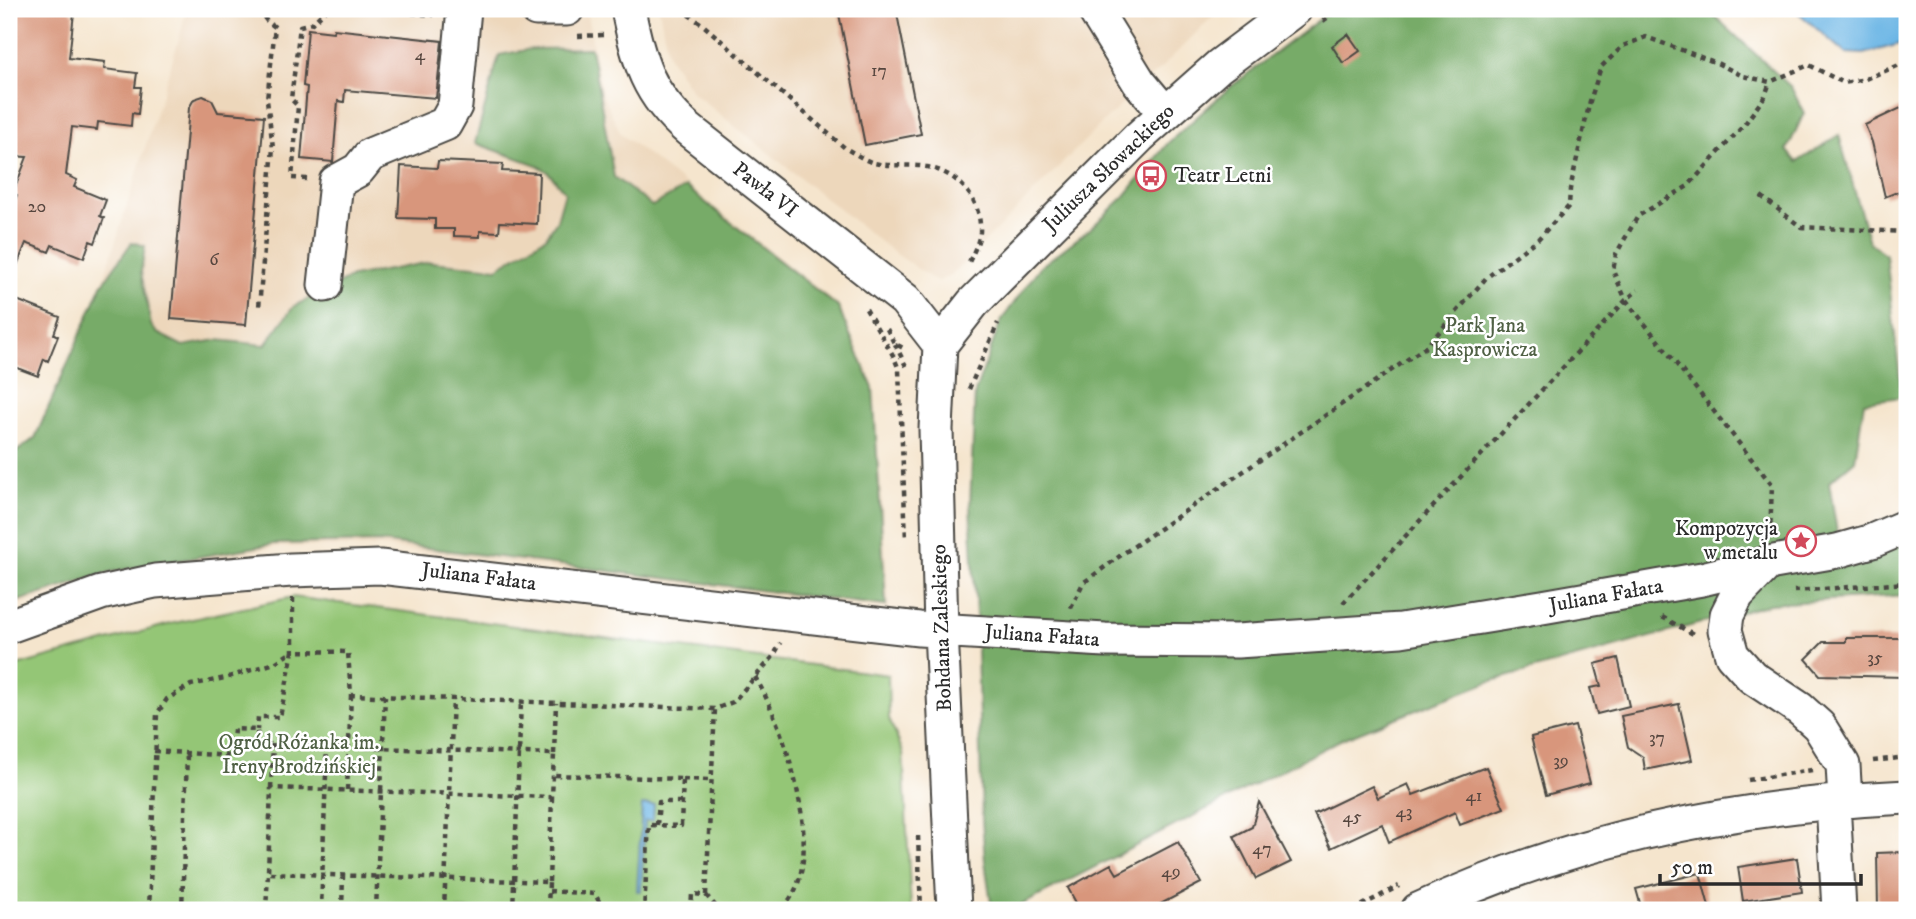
<svg xmlns="http://www.w3.org/2000/svg" width="1916" height="919" viewBox="0 0 1916 919" font-family="'IM FELL DW Pica',serif">
<style>
.built{fill:#edd7bb}
.green{fill:#94c676;stroke:#607850;stroke-width:2}
.forest{fill:#77ab67;stroke:#516b49;stroke-width:2}
.water{fill:#6cb6e5;stroke:#4c7088;stroke-width:2}
.building{fill:#d8967b}
.lines{fill:none;stroke-linecap:round;stroke-linejoin:round}
.minor-casing{stroke:#494743;stroke-width:37}
.path{stroke:#494743;stroke-width:4.5;stroke-dasharray:5 5;stroke-linecap:butt}
.minor{stroke:#fff;stroke-width:33}
.labels{text-anchor:middle;dominant-baseline:central;stroke-width:5;stroke-linejoin:round;paint-order:stroke}
.number-label{font-size:18px;fill:#56463f}
.street-label{font-size:21px;fill:#2b2b2b;stroke:#fff}
.poi-label{font-size:21px;fill:#2b2b2b;stroke:#fff;text-anchor:start}
.park-label{font-size:21px;fill:#506145;stroke:#fff}
</style>
<rect width="100%" height="100%" fill="#fff"/>
<filter id="ink" filterUnits="userSpaceOnUse"><feTurbulence type="fractalNoise" baseFrequency=".0143" numOctaves="2"/><feDisplacementMap in="SourceGraphic" scale="14" xChannelSelector="R" yChannelSelector="G"/><feConvolveMatrix kernelMatrix="1 2 1 2 8 2 1 2 1" color-interpolation-filters="sRGB"/></filter>
<filter id="wash" filterUnits="userSpaceOnUse"><feTurbulence type="fractalNoise" baseFrequency=".00686" numOctaves="4" result="noise"/><feDisplacementMap in="SourceGraphic" scale="28" xChannelSelector="R" yChannelSelector="G"/><feGaussianBlur stdDeviation="1.57" result="paint"/><feColorMatrix in="noise" values="0 0 0 0 0 0 0 0 0 0 0 0 0 0 0 0 0 1.4 0 .05"/><feComposite in="paint" operator="in"/></filter>
<g filter="url(#wash)">
<rect width="100%" height="100%" fill="#f5e5cd"/>
<!-- built -->
<path class="built" d="M 186,9 L 586,9 L 602,94 L 621,134 L 839,305 L 874,386 L 889,609 L 380,547 L 274,547 L 113,576 L 9,608 L 9,518 L 59,384 L 102,285 L 180,36 Z
M 659,9 L 1220,9 L 1162,67 L 1102,123 L 961,266 L 951,275 L 937,282 L 892,251 L 692,92 L 668,55 Z"/>
<!-- green -->
<path class="green" d="M 293,597 L 888,675 L 889,719 L 903,752 L 911,910 L 9,910 L 9,668 L 170,624 Z"/>
<!-- forest -->
<path class="forest" d="M 1333,9 L 1707,9 L 1791,87 L 1804,113 L 1787,150 L 1797,162 L 1839,135 L 1869,242 L 1886,255 L 1902,397 L 1864,402 L 1855,460 L 1829,482 L 1841,557 L 1907,531 L 1907,595 L 1770,604 L 1488,682 L 1342,739 L 1012,910 L 992,910 L 985,862 L 982,820 L 976,616 L 970,506 L 975,392 L 1001,321 L 1040,267 L 1090,229 L 1125,196 L 1168,143 L 1229,88 Z
M 591,48 L 614,177 L 652,206 L 686,187 L 838,307 L 873,388 L 886,606 L 380,542 L 273,544 L 111,572 L 9,604 L 9,457 L 35,438 L 102,285 L 132,242 L 145,246 L 141,272 L 151,325 L 157,333 L 183,346 L 217,340 L 265,345 L 294,306 L 352,277 L 430,262 L 497,268 L 546,237 L 557,220 L 565,192 L 548,172 L 537,165 L 475,143 L 499,55 L 531,49 Z"/>
<!-- water -->
<path class="water" d="M 1794,9 L 1907,9 L 1907,42 L 1864,54 L 1845,53 Z
M 642,805 L 654,805 L 653,821 L 645,821 L 641,891 L 637,891 Z"/>
<g id="blocks">
<!-- building -->
<path class="building" d="M 9,9 L 72,9 L 71,12 L 74,13 L 69,58 L 105,62 L 104,69 L 137,73 L 135,87 L 141,87 L 138,114 L 132,113 L 131,126 L 98,122 L 97,130 L 72,127 L 66,175 L 77,180 L 74,187 L 106,200 L 100,216 L 104,218 L 95,243 L 90,241 L 84,258 L 52,245 L 49,252 L 26,243 L 10,283 L 9,216 L 17,195 L 13,193 L 27,157 L 9,156 Z
M 838,9 L 896,9 L 921,134 L 865,145 Z
M 308,29 L 333,32 L 334,29 L 442,41 L 436,98 L 345,90 L 344,102 L 338,101 L 333,162 L 301,159 L 307,87 L 303,86 Z
M 1348,34 L 1360,51 L 1343,63 L 1332,46 Z
M 203,96 L 212,100 L 218,112 L 264,116 L 246,325 L 171,319 L 189,108 L 194,99 Z
M 1907,105 L 1907,188 L 1885,197 L 1872,142 L 1865,125 Z
M 438,161 L 503,164 L 502,171 L 539,173 L 537,224 L 500,222 L 499,232 L 480,231 L 480,237 L 454,236 L 454,229 L 435,229 L 435,219 L 398,218 L 401,166 L 437,168 Z
M 9,297 L 60,317 L 54,334 L 58,336 L 48,361 L 44,359 L 38,376 L 9,365 Z
M 1846,638 L 1904,638 L 1904,677 L 1820,675 L 1806,659 L 1823,642 L 1846,642 Z
M 1618,658 L 1629,706 L 1597,714 L 1590,688 L 1601,686 L 1595,664 Z
M 1679,704 L 1692,760 L 1645,770 L 1643,757 L 1628,747 L 1621,716 Z
M 1575,726 L 1590,783 L 1546,795 L 1531,737 Z
M 1486,767 L 1504,808 L 1460,825 L 1455,812 L 1389,842 L 1382,824 L 1331,848 L 1314,814 L 1372,786 L 1378,798 L 1408,784 L 1413,795 Z
M 1259,802 L 1291,862 L 1256,879 L 1234,836 L 1252,827 Z
M 1178,842 L 1201,883 L 1149,910 L 1080,910 L 1068,888 L 1111,864 L 1117,874 Z
M 1903,852 L 1902,857 L 1907,857 L 1907,908 L 1878,909 L 1877,853 Z
M 1797,858 L 1802,892 L 1743,901 L 1738,867 Z
M 1700,873 L 1710,910 L 1642,910 L 1636,889 Z"/>
</g>
</g>
<g filter="url(#ink)">
<use href="#blocks" fill-opacity="0" stroke="#494743" stroke-width="2"/>
<g class="lines">
<!-- minor casing -->
<g class="minor-casing">
<path id="minor" d="M 536,9 L 567,9
M 628,9 C 638,61 648,95 689,130 L 905,300 L 940,345
M 1094,9 L 1139,82 L 1165,113
M 325,285 L 336,182 L 358,170 L 370,155 L 445,124 L 455,106 L 464,9
M 1768,563 L 1737,595 L 1727,615 L 1725,630 L 1732,655 L 1752,677 L 1800,709 L 1819,726 L 1843,765 L 1845,801
M 9,626 L 101,593 L 155,581 L 291,570 L 380,567 L 919,629 L 1105,640 L 1237,641 L 1401,630 L 1542,607 L 1702,579 L 1768,563 L 1837,551 L 1872,541 L 1907,526
M 1833,802 L 1839,910
M 954,910 L 941,630 L 936,429 L 940,345 L 973,303 L 1139,137 L 1219,66 L 1295,9
M 1418,910 C 1572,838 1738,805 1907,797"/>
</g>
<!-- path -->
<path class="path" d="M 258,9 L 266,20 L 275,27 L 267,100 L 273,148 L 259,307
M 362,9 L 434,15
M 680,9 L 702,24 L 845,148 C 854,153 864,160 874,163 C 892,167 910,164 927,167 C 958,173 982,199 980,232 C 979,242 973,253 969,262
M 1323,21 L 1339,9
M 578,36 L 604,35
M 307,179 L 292,178 L 298,106 L 291,99 L 300,26 L 312,23 L 327,9
M 1761,196 L 1801,227 L 1907,232
M 1907,262 L 1902,274 L 1907,342
M 866,309 L 894,357 L 899,370 L 906,540
M 887,329 L 894,343 L 903,348
M 895,344 L 908,370
M 969,389 L 998,323
M 1770,534 L 1772,485 L 1626,300 L 1613,271 L 1616,254 L 1638,216 L 1688,186 L 1744,125 L 1765,96 L 1770,82
M 1794,591 L 1907,583
M 293,598 L 293,651 L 348,652 L 351,695 L 715,709 L 733,702 L 772,658 L 781,643
M 1343,603 L 1626,300 L 1638,290
M 1071,608 L 1083,583 L 1124,553 L 1427,346 L 1486,278 L 1538,239 L 1569,206 L 1570,189 L 1590,101 L 1601,67 L 1623,46 L 1646,37 L 1717,63 L 1743,76 L 1770,82 L 1809,65 L 1844,83 L 1865,79 L 1907,62
M 1662,617 L 1697,636
M 755,677 C 784,724 834,870 779,910
M 154,751 L 232,756 L 234,729 L 257,730 L 258,744 L 554,754 L 552,797 L 271,788 L 268,873 L 549,882 L 548,910
M 554,754 L 556,703
M 1873,761 L 1907,757
M 683,779 L 711,780
M 1748,780 L 1812,770
M 271,788 L 273,744
M 347,790 L 351,695
M 657,825 L 659,802 L 682,802
M 918,836 L 921,910
M 549,882 L 552,797
M 549,891 L 595,894 L 602,907 L 644,910 L 649,825 L 681,826 L 683,779 L 553,775
M 706,895 L 715,709
M 149,907 L 228,908 L 228,910
M 149,910 L 157,714 L 167,699 L 191,685 L 225,678 L 275,663 L 293,651 L 280,717 L 258,717 L 257,730
M 182,910 L 187,753
M 266,910 L 268,873
M 321,910 L 327,747
M 342,910 L 343,875
M 376,910 L 385,696
M 444,910 L 453,699
M 513,910 L 521,701
M 644,910 L 655,910
M 691,910 L 692,894 L 706,895 L 719,910
M 1353,910 L 1399,886"/>
<!-- minor -->
<use href="#minor" class="minor"/>
</g>
</g>
<!-- icons -->
<defs>
<g id="bus-ring" transform="scale(1.575)"><circle r="9.5" fill="#fff" stroke="#d1495b" stroke-width="1.5"/><path d="M-5-6H5V4H4V6H2V4H-2V6H-4V4H-5ZM-3.5-4V0h7V-4ZM-3.5 1.2v1.5H-2V1.2ZM2 1.2v1.5H3.5V1.2Z" fill="#d1495b"/></g>
<g id="sight-ring" transform="scale(1.575)"><circle r="9.5" fill="#fff" stroke="#d1495b" stroke-width="1.5"/><path d="M0-6L1.8-2.2L6-1.7L2.9 1.2L3.7 5.4L0 3.3L-3.7 5.4L-2.9 1.2L-6-1.7L-1.8-2.2Z" fill="#d1495b"/></g>
</defs>
<g fill-rule="evenodd">
<use href="#bus-ring" x="1151" y="176"/>
<use href="#sight-ring" x="1801" y="541"/>
</g>
<g class="labels">
<!-- number labels -->
<g class="number-label">
<text x="420" y="55">4</text>
<text x="879" y="71">17</text>
<text x="37" y="207">20</text>
<text x="214" y="260">6</text>
<text x="1875" y="658">35</text>
<text x="1657" y="738">37</text>
<text x="1561" y="761">39</text>
<text x="1474" y="796">41</text>
<text x="1404" y="812">43</text>
<text x="1352" y="817">45</text>
<text x="1262" y="849">47</text>
<text x="1171" y="872">49</text>
</g>
<!-- street labels -->
<g class="street-label">
<text transform="translate(1109 168) rotate(-44)">Juliusza Słowackiego</text>
<text transform="translate(765 190) rotate(38)">Pawła VI</text>
<text transform="translate(479 577) rotate(7)">Juliana Fałata</text>
<text transform="translate(1606 596) rotate(-10)">Juliana Fałata</text>
<text transform="translate(942 628) rotate(-92)">Bohdana Zaleskiego</text>
<text transform="translate(1042 636) rotate(4)">Juliana Fałata</text>
</g>
<!-- poi labels -->
<g class="poi-label">
<text x="1174" y="176">Teatr Letni</text>
<text x="1778" y="529" text-anchor="end">Kompozycja<tspan x="1778" dy="24">w metalu</tspan></text>
</g>
<!-- park labels -->
<g class="park-label">
<text x="1485" y="326">Park Jana<tspan x="1485" dy="24">Kasprowicza</tspan></text>
<text x="299" y="743">Ogród Różanka im.<tspan x="299" dy="24">Ireny Brodzińskiej</tspan></text>
</g>
</g>
<!-- margin -->
<rect width="1916" height="919" fill="none" stroke="#fff" stroke-width="35"/>
<!-- scale -->
<path d="M1660 874v10h201v-10" fill="none" stroke="#2b2b2b" stroke-width="3.5"/>
<text x="1671" y="874" font-size="21" fill="#2b2b2b" stroke="#ffffff" stroke-width="5" paint-order="stroke">50 m</text>
</svg>
